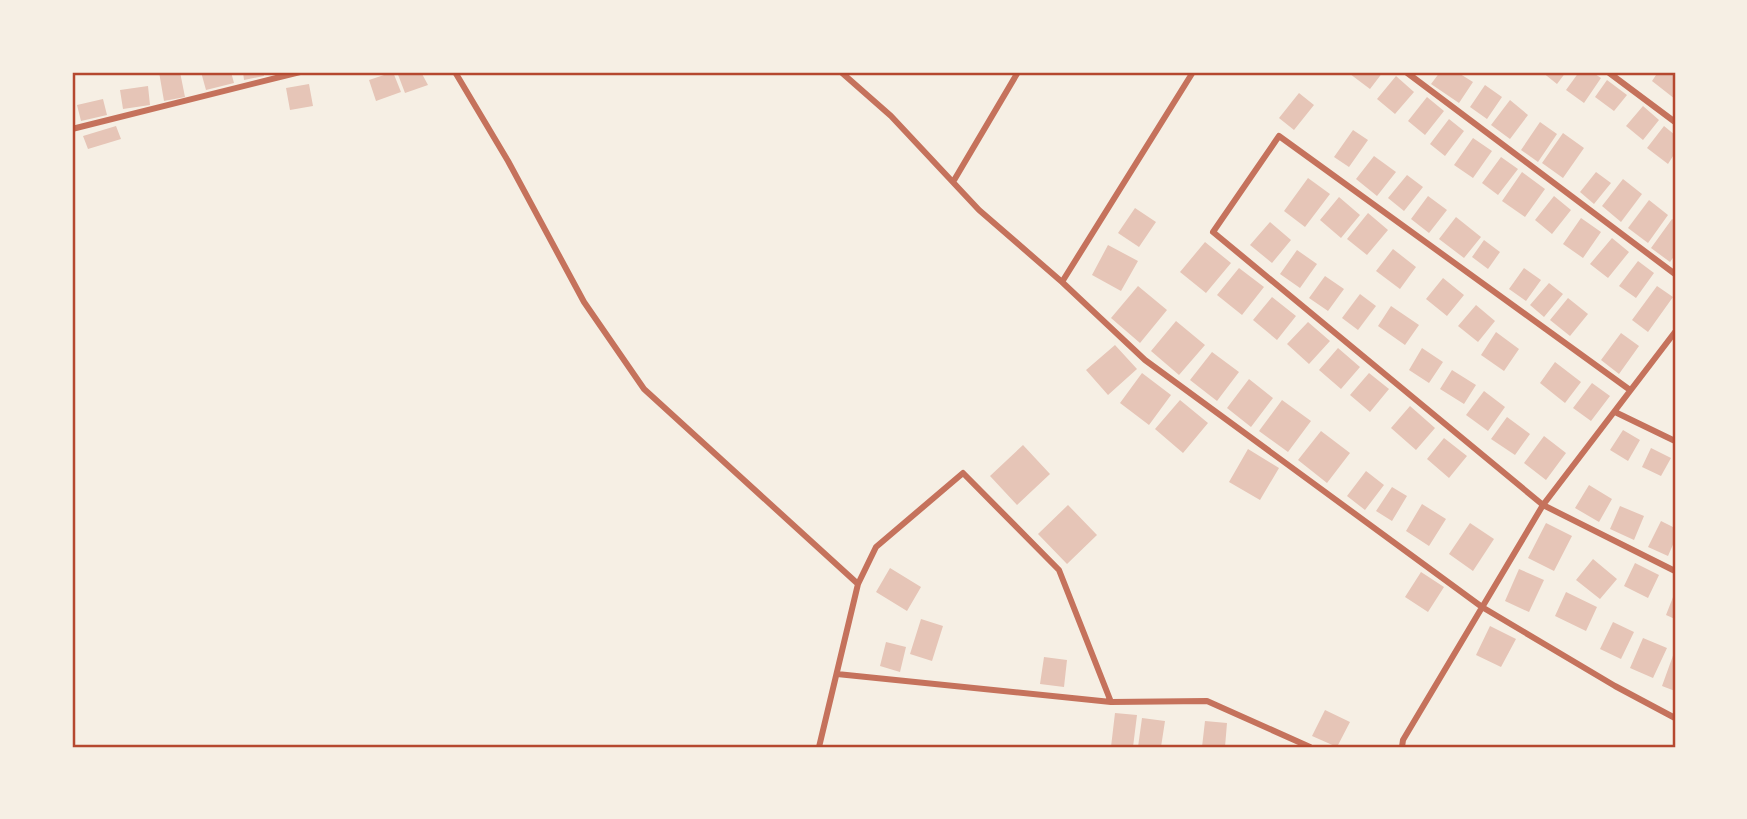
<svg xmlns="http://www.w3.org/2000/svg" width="1747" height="819" viewBox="0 0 1747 819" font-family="Montserrat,sans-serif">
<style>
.building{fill:#e6c5b7}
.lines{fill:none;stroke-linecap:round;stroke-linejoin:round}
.minor{stroke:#c5725c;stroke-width:6}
.neatline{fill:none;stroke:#b5482f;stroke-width:2.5}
</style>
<rect width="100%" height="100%" fill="#f6efe4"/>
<!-- building -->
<path class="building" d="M 159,72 L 180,72 L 185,97 L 164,101 Z
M 201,72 L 231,72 L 234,83 L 206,90 Z
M 243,72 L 263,72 L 264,76 L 244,80 Z
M 393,72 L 401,92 L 376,101 L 369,80 Z
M 397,72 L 421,72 L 428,85 L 405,93 Z
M 1351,72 L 1383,72 L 1370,89 L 1350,74 Z
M 1440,72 L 1457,72 L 1473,82 L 1459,103 L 1431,84 Z
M 1542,72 L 1566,72 L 1557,84 Z
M 1579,72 L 1592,72 L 1601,78 L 1584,103 L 1566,90 Z
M 1658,72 L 1675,72 L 1675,99 L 1652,81 Z
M 1396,76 L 1414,92 L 1395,114 L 1377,99 Z
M 1607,80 L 1627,95 L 1614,111 L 1595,97 Z
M 309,84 L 313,106 L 290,110 L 286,88 Z
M 1485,85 L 1502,97 L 1487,119 L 1470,107 Z
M 148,86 L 150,105 L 123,109 L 120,90 Z
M 1299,93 L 1314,105 L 1294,130 L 1279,118 Z
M 1427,97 L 1444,111 L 1425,135 L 1408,121 Z
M 103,99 L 107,115 L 81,121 L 77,105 Z
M 1510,100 L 1528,115 L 1510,139 L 1491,125 Z
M 1643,106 L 1659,120 L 1643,140 L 1626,126 Z
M 1449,119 L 1464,131 L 1445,156 L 1430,144 Z
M 1540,122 L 1557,134 L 1538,162 L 1521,150 Z
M 116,126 L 121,139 L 88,149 L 83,136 Z
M 1664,126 L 1675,135 L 1675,153 L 1668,164 L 1647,148 Z
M 1353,130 L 1368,140 L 1349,167 L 1334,157 Z
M 1563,133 L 1584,148 L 1563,178 L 1542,163 Z
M 1473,138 L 1492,151 L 1473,178 L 1454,165 Z
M 1374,156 L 1396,172 L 1377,196 L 1356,179 Z
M 1501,157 L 1518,169 L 1498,195 L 1482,183 Z
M 1522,172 L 1545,189 L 1525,217 L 1502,201 Z
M 1596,172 L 1611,183 L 1594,204 L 1580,192 Z
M 1407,175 L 1423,187 L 1404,211 L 1388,198 Z
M 1308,178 L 1330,194 L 1305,227 L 1284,211 Z
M 1623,179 L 1642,194 L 1621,222 L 1602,206 Z
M 1428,196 L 1447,210 L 1429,233 L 1411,219 Z
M 1554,196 L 1571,210 L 1552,234 L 1535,220 Z
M 1339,197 L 1360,215 L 1341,238 L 1320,220 Z
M 1649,200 L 1668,215 L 1648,243 L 1628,228 Z
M 1135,208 L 1156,222 L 1139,247 L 1118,233 Z
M 1368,213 L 1388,230 L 1367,255 L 1347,239 Z
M 1456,217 L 1481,237 L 1464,258 L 1439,239 Z
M 1581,218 L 1601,232 L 1583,258 L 1563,244 Z
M 1672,219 L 1675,221 L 1675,255 L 1670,262 L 1651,248 Z
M 1270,222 L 1291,240 L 1272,263 L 1250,245 Z
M 1612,238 L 1629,252 L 1608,278 L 1590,264 Z
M 1484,240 L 1500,252 L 1488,269 L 1472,257 Z
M 1205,242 L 1231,263 L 1206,293 L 1180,272 Z
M 1108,245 L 1138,261 L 1121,291 L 1092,275 Z
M 1393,249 L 1416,267 L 1400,289 L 1376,271 Z
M 1297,250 L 1317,264 L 1300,288 L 1280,274 Z
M 1638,261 L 1654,273 L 1636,298 L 1619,286 Z
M 1239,268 L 1264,287 L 1242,315 L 1217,295 Z
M 1524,268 L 1541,280 L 1526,301 L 1509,289 Z
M 1325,276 L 1344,289 L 1328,311 L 1309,298 Z
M 1443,278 L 1464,295 L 1447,316 L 1426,299 Z
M 1549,283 L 1563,294 L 1544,317 L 1530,305 Z
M 1138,286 L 1167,310 L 1140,343 L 1111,318 Z
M 1657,286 L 1673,297 L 1648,332 L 1632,320 Z
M 1360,294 L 1376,306 L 1358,330 L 1342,318 Z
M 1272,297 L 1296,316 L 1277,340 L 1253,320 Z
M 1568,298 L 1588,314 L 1570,336 L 1550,320 Z
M 1476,305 L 1495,321 L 1478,342 L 1458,326 Z
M 1391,306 L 1419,325 L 1405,345 L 1378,326 Z
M 1176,321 L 1205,345 L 1179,375 L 1151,351 Z
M 1308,322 L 1330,341 L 1309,364 L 1287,344 Z
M 1496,332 L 1519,349 L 1504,371 L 1481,355 Z
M 1621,333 L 1639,346 L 1619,374 L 1601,360 Z
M 1115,345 L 1137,369 L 1108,395 L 1086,370 Z
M 1338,348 L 1360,367 L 1341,389 L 1319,370 Z
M 1422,348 L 1443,362 L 1429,383 L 1409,370 Z
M 1212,352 L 1239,372 L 1217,401 L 1190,380 Z
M 1555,362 L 1581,382 L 1565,403 L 1540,383 Z
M 1452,370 L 1476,385 L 1464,404 L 1440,389 Z
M 1142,373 L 1171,395 L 1149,425 L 1120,403 Z
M 1369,373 L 1389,389 L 1370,412 L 1350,395 Z
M 1249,379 L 1273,398 L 1251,427 L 1227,408 Z
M 1592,383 L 1610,396 L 1591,421 L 1573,408 Z
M 1484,391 L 1505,407 L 1488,431 L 1466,415 Z
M 1180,400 L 1208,423 L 1183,453 L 1155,429 Z
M 1282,400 L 1311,421 L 1288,452 L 1259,431 Z
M 1410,406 L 1435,428 L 1416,450 L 1391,428 Z
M 1507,417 L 1530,434 L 1515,455 L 1491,439 Z
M 1623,430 L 1640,440 L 1628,461 L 1610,450 Z
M 1321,431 L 1350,453 L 1327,483 L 1298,460 Z
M 1544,436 L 1566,453 L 1546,480 L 1524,463 Z
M 1444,438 L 1467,456 L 1449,478 L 1427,459 Z
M 1023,445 L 1050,474 L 1017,505 L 990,476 Z
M 1651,448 L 1671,458 L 1661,476 L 1642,467 Z
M 1248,449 L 1279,468 L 1260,500 L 1229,482 Z
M 1366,471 L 1384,485 L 1365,510 L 1347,496 Z
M 1589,485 L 1612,499 L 1599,522 L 1575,508 Z
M 1392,487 L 1407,496 L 1392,521 L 1376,511 Z
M 1422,504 L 1446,519 L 1429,546 L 1406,531 Z
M 1068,505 L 1097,535 L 1067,564 L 1038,534 Z
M 1620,506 L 1644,516 L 1634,540 L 1610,529 Z
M 1661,521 L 1675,528 L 1675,540 L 1668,556 L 1648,547 Z
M 1470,523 L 1494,539 L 1473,571 L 1449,554 Z
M 1546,523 L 1572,536 L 1554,571 L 1528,558 Z
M 1593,559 L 1617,579 L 1600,599 L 1576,580 Z
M 1635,563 L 1659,575 L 1648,598 L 1624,586 Z
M 890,568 L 921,587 L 907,611 L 876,592 Z
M 1519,569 L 1544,580 L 1529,612 L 1505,601 Z
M 1421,572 L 1444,587 L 1428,612 L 1405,597 Z
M 1566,592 L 1597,607 L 1586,631 L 1555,616 Z
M 1675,592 L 1675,619 L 1666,615 Z
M 921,619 L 943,626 L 932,661 L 910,654 Z
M 1613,622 L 1634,632 L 1621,659 L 1600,649 Z
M 1490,626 L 1516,639 L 1501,667 L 1476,655 Z
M 1643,638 L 1667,648 L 1653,678 L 1630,668 Z
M 886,642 L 906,647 L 900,672 L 880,666 Z
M 1675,650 L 1675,691 L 1662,686 Z
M 1044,657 L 1067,660 L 1064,687 L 1040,684 Z
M 1325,710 L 1350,722 L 1337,747 L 1312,736 Z
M 1115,713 L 1137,715 L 1133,747 L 1111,747 Z
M 1142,718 L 1165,721 L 1161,747 L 1138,747 Z
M 1205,721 L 1227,723 L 1225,747 L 1202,747 Z"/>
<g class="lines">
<!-- minor -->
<path class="minor" d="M 455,72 L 508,161 L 584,302 L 644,389 L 858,584 L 819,747
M 841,72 L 891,116 L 979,210 L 1062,282 L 1145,360 L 1482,607 L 1615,686 L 1675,718
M 1406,72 L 1675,274
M 1608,72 L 1675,122
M 72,129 L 300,72
M 953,182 L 1018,72
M 1062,282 L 1193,72
M 1630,390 L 1279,136 L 1213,232 L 1543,505 L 1675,571
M 1615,412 L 1675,441
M 858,584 L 876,547 L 963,473 L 1059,570 L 1111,702
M 837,674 L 1111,702 L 1207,701 L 1310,747
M 1402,747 L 1403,740 L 1543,505 L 1675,332"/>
</g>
<!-- border -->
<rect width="1747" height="819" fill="none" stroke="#f6efe4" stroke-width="147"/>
<rect x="74" y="74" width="1600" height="672" class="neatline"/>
</svg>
